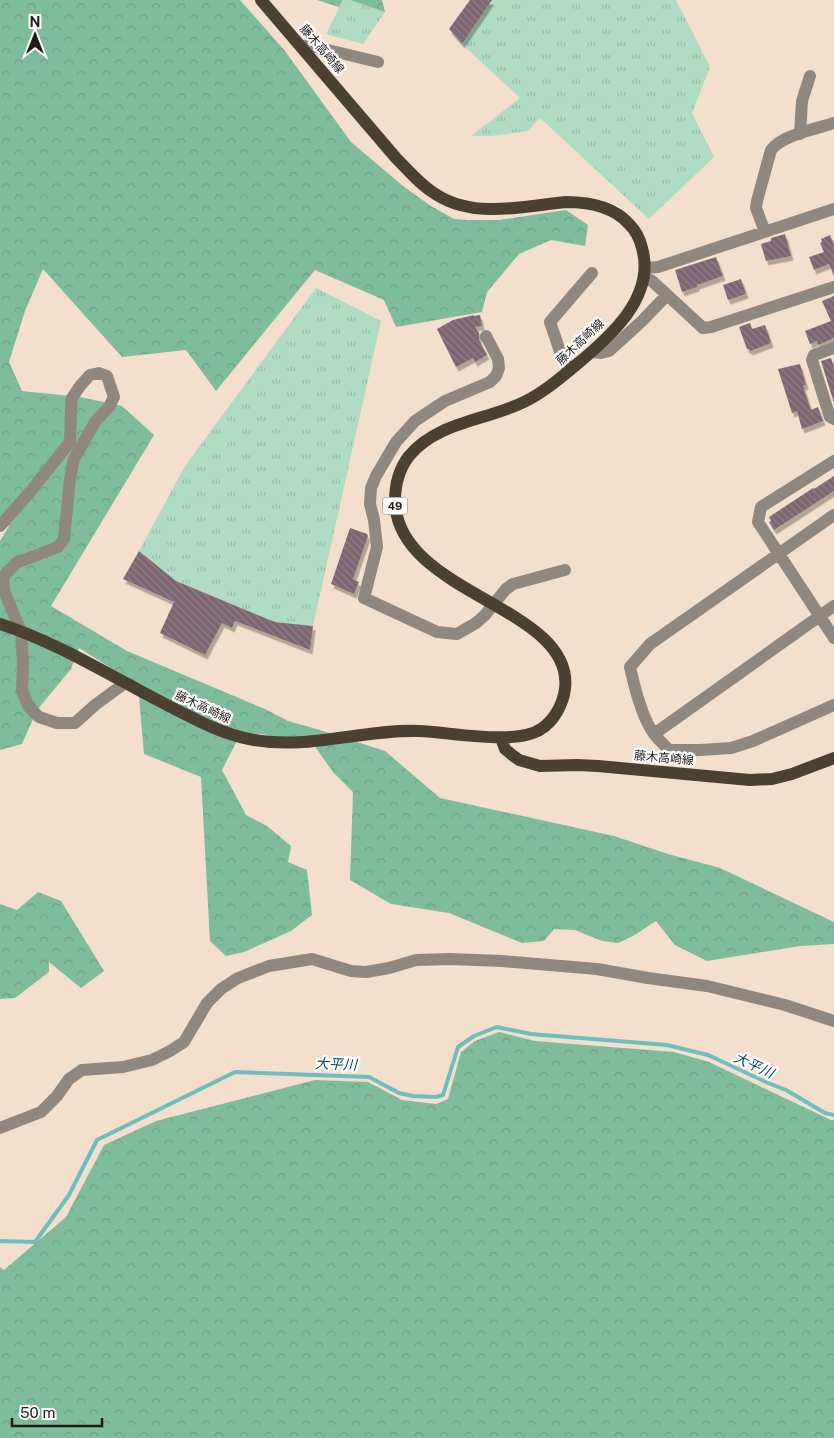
<svg xmlns="http://www.w3.org/2000/svg" width="834" height="1438" viewBox="0 0 834 1438" font-family="'Public Sans','Noto Sans JP',sans-serif">
<style>
.grass{fill:url(#grass-tufts)}
.forest{fill:url(#forest-crowns)}
.lines{fill:none;stroke-linecap:round;stroke-linejoin:round}
.stream{stroke:#6ebdbf;stroke-width:4}
.building{fill:url(#building-back-hatch);filter:url(#shadow)}
.minor{stroke:#90887f;stroke-width:12}
.major{stroke:#4c4030;stroke-width:12}
.labels{text-anchor:middle;dominant-baseline:central;stroke-width:4.5;stroke-linejoin:round;paint-order:stroke}
.shield{fill:#fff;stroke:#645f5a;stroke-width:1}
.shield-label{font-size:11px;font-weight:bold;fill:#211a13}
.street-label{font-size:12px;fill:#211a13;stroke:#fff}
.water-label{font-size:14px;font-style:italic;fill:#004d4e;stroke:#fff}
</style>
<defs>
<pattern id="grass-tufts" width="24" height="20" patternUnits="userSpaceOnUse" patternTransform="scale(1.25)"><rect width="24" height="20" fill="#b0dcc4"/><path d="M3 7l-1-3M5 7V3M7 7l1-3M15 17l-1-3M17 17v-4M19 17l1-3" fill="none" stroke="#97bca8"/></pattern>
<pattern id="forest-crowns" width="20" height="18" patternUnits="userSpaceOnUse" patternTransform="scale(1.25)"><rect width="20" height="18" fill="#7fbc9c"/><path d="M2 6a3 3 0 1 1 6 0M12 15a3 3 0 1 1 6 0" fill="none" stroke="#6da186"/></pattern>
<pattern id="building-back-hatch" width="6" height="6" patternUnits="userSpaceOnUse" patternTransform="scale(1.25)"><rect width="6" height="6" fill="#7d6572"/><path d="M-1 5l2 2M0 0l6 6M5-1l2 2" fill="none" stroke="#907e87"/></pattern>
<filter id="shadow"><feDropShadow dx="2.5" dy="4.5" stdDeviation="0" flood-color="#0004"/></filter>
</defs>
<rect width="100%" height="100%" fill="#f3dfcb"/>
<!-- grass -->
<path class="grass" d="M 343,0 L 350,0 L 385,12 L 363,44 L 326,34 Z
M 492,0 L 676,0 L 710,67 L 692,113 L 714,157 L 649,219 L 540,118 L 528,131 L 491,136 L 471,136 L 520,98 L 462,44 Z
M 316,288 L 381,321 L 313,626 L 275,622 L 176,581 L 139,551 L 185,466 Z"/>
<!-- forest -->
<path class="forest" d="M 0,0 L 240,0 L 285,51 L 351,142 L 403,186 L 431,206 L 454,219 L 467,220 L 499,220 L 566,210 L 588,225 L 585,246 L 551,240 L 519,254 L 487,292 L 482,312 L 396,327 L 384,300 L 315,270 L 216,391 L 186,350 L 122,357 L 43,269 L 25,311 L 9,362 L 22,391 L 80,397 L 122,406 L 154,435 L 51,606 L 127,651 L 265,709 L 288,721 L 320,730 L 385,751 L 440,798 L 614,836 L 668,854 L 720,868 L 834,922 L 834,944 L 800,946 L 707,961 L 675,945 L 656,921 L 633,936 L 618,943 L 602,941 L 575,930 L 554,929 L 544,941 L 522,943 L 449,913 L 391,904 L 350,880 L 353,792 L 333,772 L 308,737 L 282,738 L 261,734 L 241,733 L 222,770 L 246,815 L 267,826 L 291,846 L 288,862 L 307,870 L 312,915 L 291,931 L 244,952 L 226,956 L 210,941 L 201,777 L 144,754 L 138,685 L 79,648 L 71,669 L 37,710 L 22,744 L 0,750 L 0,541 L 9,526 L 0,519 Z
M 317,0 L 343,0 L 339,7 Z
M 350,0 L 382,0 L 385,12 Z
M 38,892 L 61,901 L 104,971 L 81,988 L 49,962 L 49,972 L 15,998 L 0,999 L 0,904 L 17,910 Z
M 499,1032 L 535,1041 L 674,1052 L 709,1062 L 831,1120 L 834,1120 L 834,1438 L 0,1438 L 0,1267 L 4,1270 L 66,1217 L 104,1145 L 156,1121 L 315,1080 L 368,1082 L 402,1100 L 436,1104 L 448,1099 L 461,1052 L 475,1041 Z"/>
<g class="lines">
<!-- stream -->
<path class="stream" d="M 0,1241 L 35,1242 L 69,1195 L 97,1140 L 235,1072 L 369,1077 L 399,1093 L 413,1096 L 436,1097 L 443,1095 L 458,1047 L 474,1036 L 497,1027 L 531,1034 L 667,1045 L 708,1055 L 768,1083 L 786,1090 L 825,1113 L 834,1115"/>
</g>
<!-- building -->
<path class="building" d="M 470,0 L 492,0 L 462,44 L 449,29 Z
M 785,234 L 791,256 L 766,261 L 761,244 L 771,241 L 771,238 Z
M 830,235 L 834,245 L 834,276 L 829,264 L 814,270 L 809,257 L 824,252 L 820,243 L 822,242 L 821,239 Z
M 716,257 L 723,276 L 697,285 L 697,287 L 682,292 L 675,270 Z
M 741,279 L 746,294 L 728,300 L 723,285 Z
M 834,296 L 834,338 L 818,345 L 817,341 L 810,344 L 805,331 L 831,321 L 822,301 Z
M 474,315 L 474,316 L 480,315 L 482,326 L 475,327 L 479,333 L 479,340 L 487,355 L 475,362 L 473,358 L 456,367 L 437,329 L 453,320 Z
M 750,323 L 752,329 L 765,325 L 771,343 L 750,351 L 749,349 L 747,349 L 739,327 Z
M 831,358 L 834,367 L 834,403 L 821,361 Z
M 800,364 L 806,385 L 803,386 L 811,410 L 818,407 L 823,421 L 802,429 L 797,411 L 792,413 L 778,369 Z
M 834,476 L 834,491 L 774,530 L 769,522 L 771,521 L 769,517 L 813,488 L 814,489 Z
M 350,528 L 367,534 L 368,536 L 353,579 L 359,582 L 354,594 L 331,584 Z
M 139,551 L 176,581 L 275,622 L 313,626 L 310,650 L 235,621 L 232,628 L 222,623 L 205,655 L 160,633 L 174,602 L 123,579 Z"/>
<g class="lines">
<!-- minor -->
<path class="minor" d="M 302,48 L 307,45 L 378,62
M 800,134 L 802,101 L 810,76
M 765,232 L 756,208 L 757,201 L 771,150 C 782,135 816,129 834,123
M 646,268 L 658,267 L 834,209
M 645,278 L 652,281 L 703,328 L 711,327 L 834,287
M 486,336 L 498,359 L 499,368 L 496,376 L 490,382 L 445,401 L 415,421 L 396,442 L 376,476 L 371,488 L 370,504 L 374,520 L 377,547 L 364,598 L 437,632 L 457,634 L 476,623 L 485,615 L 506,589 L 513,584 L 565,570
M 834,348 L 814,355 L 812,360 L 829,414 L 830,417 L 834,419
M 592,352 L 601,353 L 609,351 L 642,321 L 667,295
M 570,370 L 563,360 L 550,322 L 592,273
M 834,461 L 761,507 L 758,522 L 834,638
M 834,515 L 650,644 L 630,667 C 634,685 643,721 655,735 C 659,740 664,745 669,750 L 700,750 L 731,748 L 753,741 L 834,705
M 0,526 L 30,492 L 70,442 L 71,409 L 72,398 L 80,386 L 90,375 L 99,373 L 107,376 L 114,397 L 109,407 L 95,422 L 74,459 L 70,479 L 64,539 L 58,547 L 16,563 L 3,577 L 4,591 L 21,631 L 23,664 L 22,691 L 29,707 L 39,717 L 57,723 L 75,723 L 95,705 L 125,683
M 654,734 L 834,606
M 0,1128 L 41,1112 L 57,1096 L 69,1079 L 82,1070 L 123,1067 L 152,1060 L 170,1051 L 184,1042 L 207,1003 L 221,989 L 238,978 L 269,966 L 312,959 L 351,971 L 366,972 L 389,968 L 416,960 L 450,959 L 502,961 L 597,969 L 648,978 L 707,986 L 785,1005 L 834,1021"/>
<!-- major -->
<path class="major" d="M 0,624 C 59,643 112,677 167,705 C 193,718 219,733 249,739 C 306,751 362,729 419,731 C 450,732 516,746 541,729 C 554,721 563,704 565,689 C 575,606 397,595 395,501 C 395,485 399,469 409,456 C 438,421 487,421 526,401 C 544,392 559,379 576,365 C 610,337 656,297 642,248 C 640,239 636,231 629,224 C 613,206 589,202 566,202 C 525,206 475,219 437,195 C 421,186 409,171 396,158 L 261,0
M 501,738 L 505,749 L 511,754 L 519,760 L 540,766 L 577,765 L 598,766 L 750,780 L 772,779 L 792,774 L 834,758"/>
</g>
<g class="labels">
<!-- shield labels -->
<rect class="shield" x="382.5" y="497.5" width="25" height="17" rx="4"/>
<g class="shield-label">
<text x="395" y="506">49</text>
</g>
<!-- street labels -->
<g class="street-label">
<text transform="translate(322 49) rotate(49)">藤木高崎線</text>
<text transform="translate(580 342) rotate(-43)">藤木高崎線</text>
<text transform="translate(203 707) rotate(25)">藤木高崎線</text>
<text transform="translate(664 758) rotate(5)">藤木高崎線</text>
</g>
<!-- water labels -->
<g class="water-label">
<text transform="translate(336 1064) rotate(2)">大平川</text>
<text transform="translate(754 1065) rotate(25)">大平川</text>
</g>
</g>
<!-- north arrow -->
<g transform="translate(35 35)" stroke="#ffffff" stroke-width="4" paint-order="stroke">
<path d="M0-4L9 19L0 12L-9 19Z" fill="#211a13"/>
<text y="-8" font-size="14" font-weight="bold" text-anchor="middle" fill="#211a13">N</text>
</g>
<!-- scale -->
<path d="M12 1418v8h90v-8" fill="none" stroke="#211a13" stroke-width="2.5"/>
<text x="20" y="1418" font-size="15" fill="#211a13" stroke="#ffffff" stroke-width="4" paint-order="stroke">50 m</text>
</svg>
